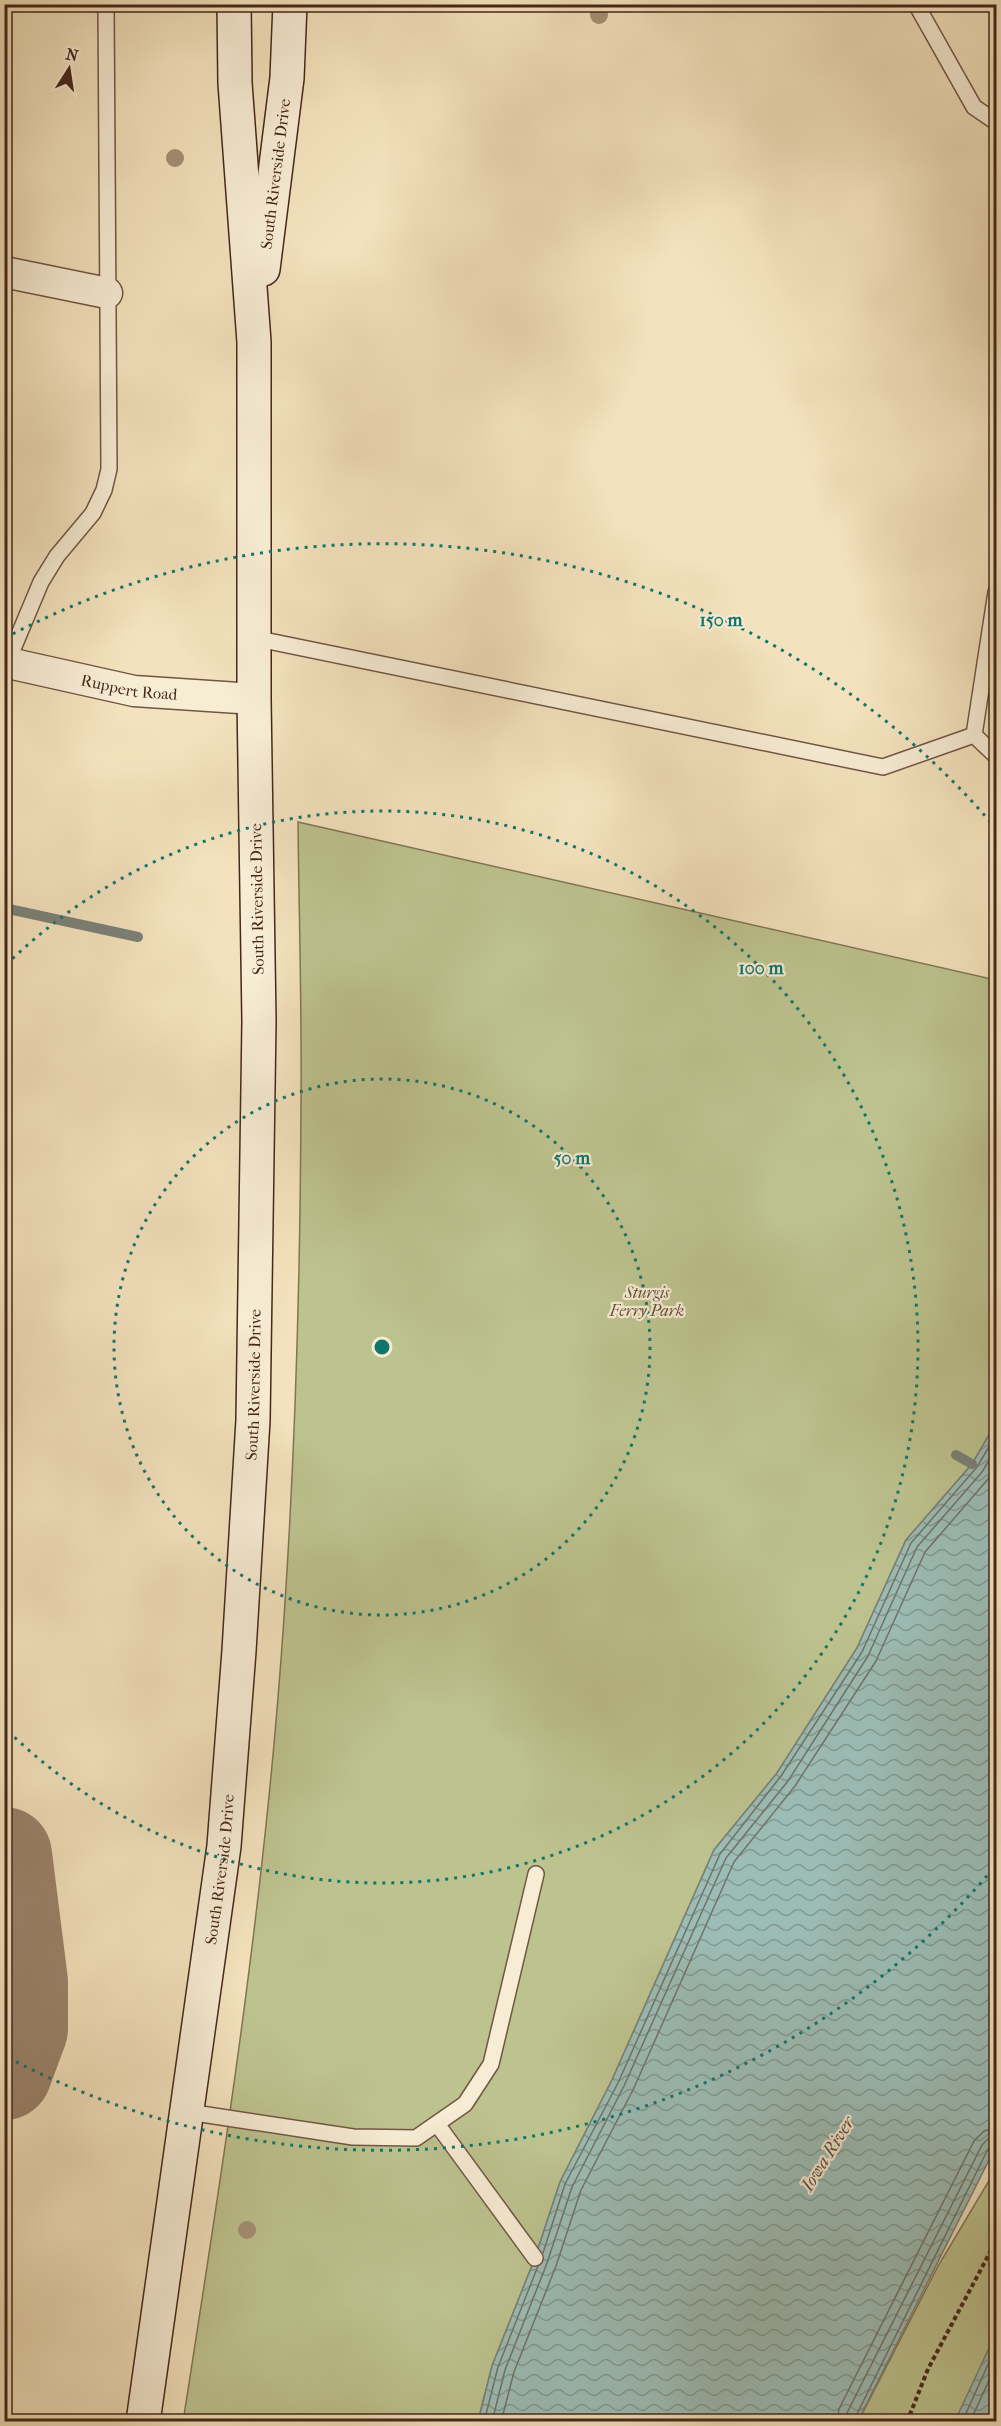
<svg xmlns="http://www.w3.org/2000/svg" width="1001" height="2426" viewBox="0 0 1001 2426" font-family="'IM FELL French Canon',serif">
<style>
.green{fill:#bdc38f;stroke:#827555;stroke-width:1.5}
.water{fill:url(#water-waves);stroke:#7a8178;stroke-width:1.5}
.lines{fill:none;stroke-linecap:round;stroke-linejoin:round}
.shore{stroke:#717268;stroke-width:1.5}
.stream{stroke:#7a8178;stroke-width:10}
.taxiway{stroke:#9c846c;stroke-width:96}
.lane-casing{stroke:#715644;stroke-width:18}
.street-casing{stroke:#715644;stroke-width:33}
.secondary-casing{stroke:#46271b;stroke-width:36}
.path{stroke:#46271b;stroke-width:4;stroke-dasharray:4.5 3;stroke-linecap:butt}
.lane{stroke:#f7ecd4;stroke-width:15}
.street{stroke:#f7ecd4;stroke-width:30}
.secondary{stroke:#f7ecd4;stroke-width:33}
.tree{fill:#a49174}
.ring{fill:none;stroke:#0f766e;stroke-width:3;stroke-dasharray:3 6}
.labels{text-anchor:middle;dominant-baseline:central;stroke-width:4.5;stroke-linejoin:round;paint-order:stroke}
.street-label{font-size:16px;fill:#46271b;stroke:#f7ecd4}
.park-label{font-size:16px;font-style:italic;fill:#644e38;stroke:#f7ecd4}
.water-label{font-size:18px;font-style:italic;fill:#5c4c42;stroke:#f7ecd4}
.centre{fill:#0f766e;stroke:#f7ecd4;stroke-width:3}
.ring-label{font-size:18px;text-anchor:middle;font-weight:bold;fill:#0f766e;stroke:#f7ecd4;stroke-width:4.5;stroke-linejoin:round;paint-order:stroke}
</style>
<defs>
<pattern id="water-waves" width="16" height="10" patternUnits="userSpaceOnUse" patternTransform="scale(1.5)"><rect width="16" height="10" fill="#9cbdb6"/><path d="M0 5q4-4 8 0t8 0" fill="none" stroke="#819a93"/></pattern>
</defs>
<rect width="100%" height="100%" fill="#f3e2bd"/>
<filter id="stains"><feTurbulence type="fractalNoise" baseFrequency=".00333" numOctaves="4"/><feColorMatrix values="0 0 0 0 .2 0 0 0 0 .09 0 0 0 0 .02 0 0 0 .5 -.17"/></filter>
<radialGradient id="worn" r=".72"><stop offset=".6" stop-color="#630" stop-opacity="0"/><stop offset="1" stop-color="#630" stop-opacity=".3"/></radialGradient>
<!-- green -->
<path class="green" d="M 298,822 L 996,980 L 996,1423 L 972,1464 L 906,1540 L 857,1648 L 777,1773 L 714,1850 L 612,2080 L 560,2182 L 535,2258 L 492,2366 L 478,2421 L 183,2422 C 215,2217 247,2012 268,1806 C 292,1574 300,1338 301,1105 C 302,1011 299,916 298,822 Z
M 996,2169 L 996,2421 L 858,2422 L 938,2266 Z"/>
<!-- water -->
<path class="water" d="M 996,1423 L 996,2146 L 858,2421 L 478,2422 L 492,2366 L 535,2258 L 560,2182 L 612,2080 L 714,1850 L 777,1773 L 857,1648 L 906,1540 L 972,1464 Z
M 996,2333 L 996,2421 L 955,2421 Z"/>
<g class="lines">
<!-- shore -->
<path class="shore" d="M 543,2253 L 565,2184 L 618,2083 L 720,1854 L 781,1776 L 862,1652 L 911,1543 L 977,1467 L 996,1435
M 484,2422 L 498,2367 L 538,2266
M 492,2422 L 505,2370 L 547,2263 L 572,2187 L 624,2086 L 726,1858 L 788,1781 L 868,1656 L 917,1547 L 982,1472 L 996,1449
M 501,2422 L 514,2372 L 556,2266 L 581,2190 L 633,2090 L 734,1862 L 795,1786 L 876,1661 L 925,1552 L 989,1478 L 996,1466
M 837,2422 L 839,2409 L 974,2141 L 984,2131 L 996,2128
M 846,2422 L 847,2413 L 982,2145 L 988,2139 L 996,2137
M 853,2422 L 988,2149 L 996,2145
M 962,2422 L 996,2347
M 970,2422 L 996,2365"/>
<!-- stream -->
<path class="stream" d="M 4,908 L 138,937
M 956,1455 L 972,1464"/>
<!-- taxiway -->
<path class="taxiway" d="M 4,1855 L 20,1982 L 20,2029 L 4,2072"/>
<!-- lane casing -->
<g class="lane-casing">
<path id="lane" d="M 916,4 L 974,107 L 996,122
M 996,592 L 974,735 L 996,756
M 254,638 L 883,767 L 974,735
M 7,663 L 41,582 L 57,556 L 93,513 L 104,490 L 109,469 L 106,4
M 188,2112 L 353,2137 L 416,2138 L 465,2104 L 491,2064 L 536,1874
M 437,2124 L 535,2258"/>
</g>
<!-- street casing -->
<g class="street-casing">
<g id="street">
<path d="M 4,272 L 107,293"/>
<path id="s1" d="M 4,662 L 134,691 L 254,699"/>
</g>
</g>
<!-- secondary casing -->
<g class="secondary-casing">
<g id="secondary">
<path id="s2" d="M 263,269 L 287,78 L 290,4"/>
<path id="s3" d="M 143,2422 L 224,1846 L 239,1651 L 253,1420 L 259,1021 L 254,699 L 254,342 L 235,83 L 234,4"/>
</g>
</g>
<!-- path -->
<path class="path" d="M 907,2422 L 928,2369 L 996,2241"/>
<!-- lane -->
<use href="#lane" class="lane"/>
<!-- street -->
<use href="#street" class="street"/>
<!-- secondary -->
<use href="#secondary" class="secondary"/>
</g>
<!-- trees -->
<g class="tree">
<circle cx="599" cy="15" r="9"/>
<circle cx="175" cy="158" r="9"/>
<circle cx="247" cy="2230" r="9"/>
</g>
<!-- distance rings -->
<g class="ring">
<circle cx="382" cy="1347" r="268"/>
<path d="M6 965A536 536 0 1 1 6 1729"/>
<path d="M993 1869A803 803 0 0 1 5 2056M5 638A803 803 0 0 1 993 825"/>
</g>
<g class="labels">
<!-- street labels -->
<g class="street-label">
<text stroke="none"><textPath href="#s2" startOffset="96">South Riverside Drive</textPath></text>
<text stroke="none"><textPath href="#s1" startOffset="128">Ruppert Road</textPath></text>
<text transform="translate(257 899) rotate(-91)">South Riverside Drive</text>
<text stroke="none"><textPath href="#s3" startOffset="1044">South Riverside Drive</textPath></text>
<text stroke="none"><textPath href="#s3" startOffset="558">South Riverside Drive</textPath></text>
</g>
<!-- park labels -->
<g class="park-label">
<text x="647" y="1292">Sturgis<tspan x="647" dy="18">Ferry Park</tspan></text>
</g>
<!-- water labels -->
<g class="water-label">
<text transform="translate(828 2154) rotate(-58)">Iowa River</text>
</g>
</g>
<circle cx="382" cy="1347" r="9" class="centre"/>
<g class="ring-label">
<text x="721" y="626">150 m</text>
<text x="761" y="974">100 m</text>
<text x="572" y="1164">50 m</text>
</g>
<!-- margin -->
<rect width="1001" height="2426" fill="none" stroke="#f3e2bd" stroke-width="24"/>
<rect x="6" y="6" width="989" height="2414" fill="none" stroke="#46271b" stroke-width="3"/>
<rect x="12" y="12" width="977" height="2402" fill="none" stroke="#46271b" stroke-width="1.5"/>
<!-- north arrow -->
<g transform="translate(69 69) rotate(12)" stroke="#f7ecd4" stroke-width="4.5" paint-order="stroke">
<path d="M0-4.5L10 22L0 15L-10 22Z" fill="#46271b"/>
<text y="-9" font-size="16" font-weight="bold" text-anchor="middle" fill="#46271b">N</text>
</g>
<rect width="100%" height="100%" filter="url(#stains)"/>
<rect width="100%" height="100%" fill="url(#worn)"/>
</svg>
